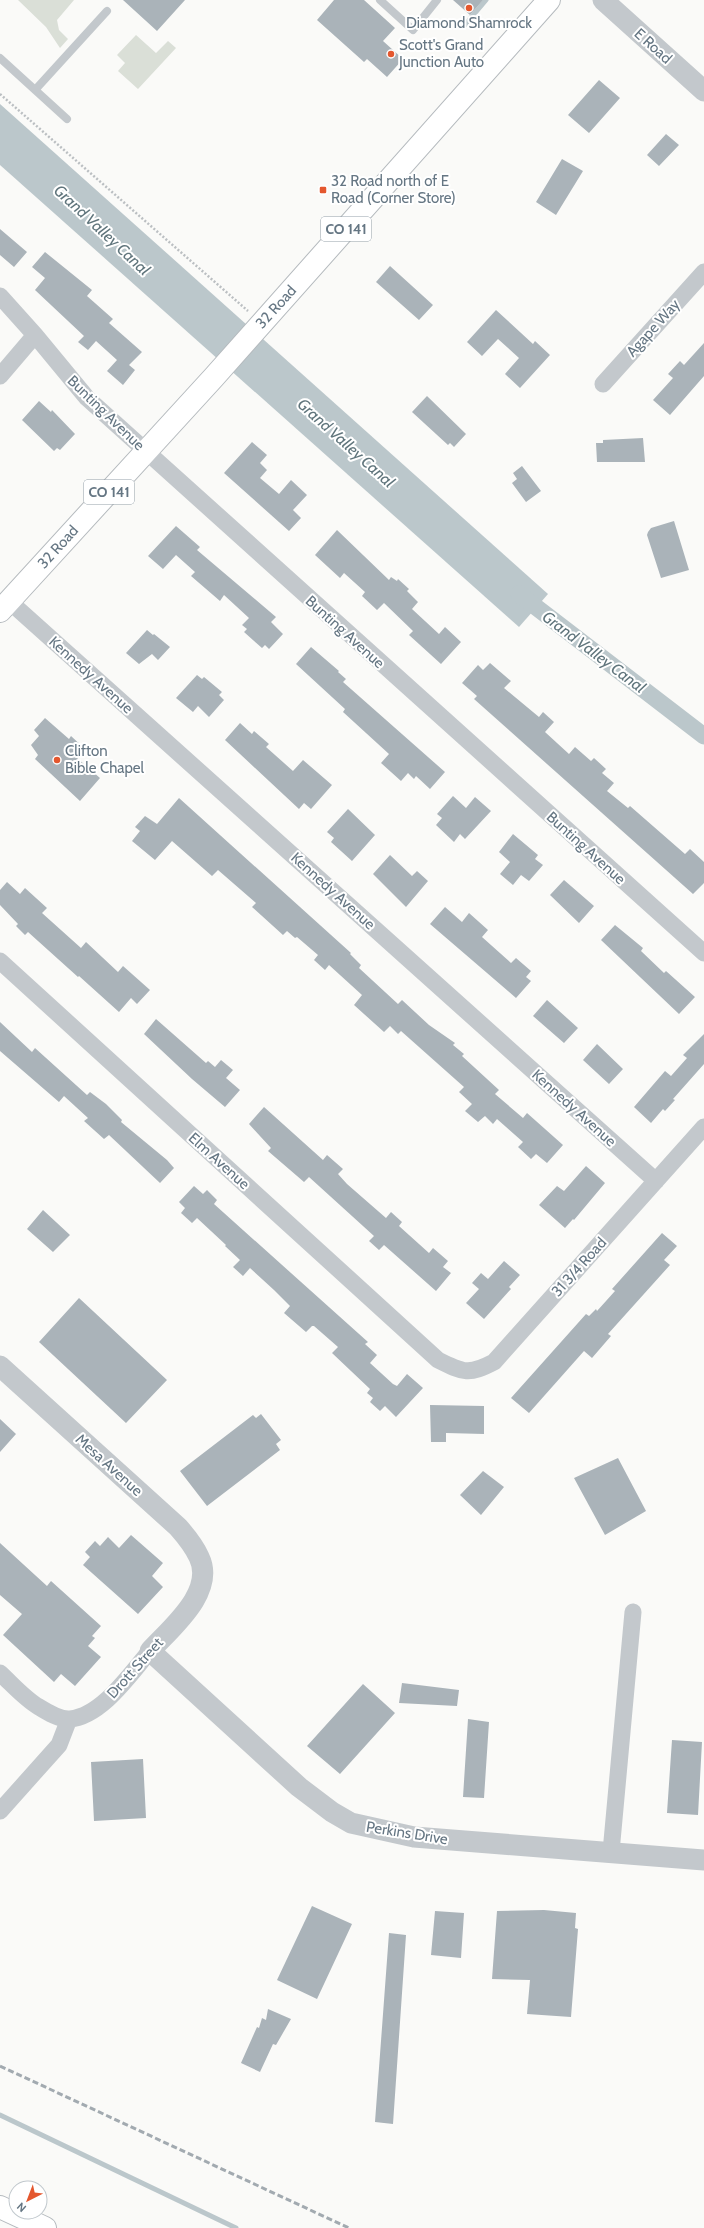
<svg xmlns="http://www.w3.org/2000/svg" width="704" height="2228" viewBox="0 0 704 2228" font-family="Cabin,sans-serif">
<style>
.green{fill:#dadfd7}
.water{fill:#bbc7cb}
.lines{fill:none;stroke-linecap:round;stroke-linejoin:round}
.stream{stroke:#bbc7cb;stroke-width:5}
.canal{stroke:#bbc7cb;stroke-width:17}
.building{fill:#aab3b9}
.primary-casing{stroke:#b5babe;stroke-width:24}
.path{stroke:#bbbfc2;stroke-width:2.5;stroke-dasharray:2 2;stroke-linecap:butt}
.service{stroke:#c3c8cc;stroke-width:8}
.minor{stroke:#c3c8cc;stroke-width:17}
.tertiary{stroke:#c3c8cc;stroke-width:21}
.primary{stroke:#fff;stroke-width:22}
.rail{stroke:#a2aab0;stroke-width:3;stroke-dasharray:6 3;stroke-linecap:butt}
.poi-dot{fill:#e4572e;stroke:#fff;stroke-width:1.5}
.labels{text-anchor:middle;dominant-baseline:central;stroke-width:4;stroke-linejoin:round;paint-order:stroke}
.shield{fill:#fff;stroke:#939fa8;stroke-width:1}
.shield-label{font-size:14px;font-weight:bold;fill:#657683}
.poi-label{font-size:15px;fill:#657683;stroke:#fff;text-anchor:start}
.street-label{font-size:15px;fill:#657683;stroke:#fff}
.water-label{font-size:16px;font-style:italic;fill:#60757c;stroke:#fff}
</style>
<rect width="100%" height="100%" fill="#fafaf8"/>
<!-- green -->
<path class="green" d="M 18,0 L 74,0 L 57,20 L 59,30 L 68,39 L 60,48 L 46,27 Z
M 136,35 L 156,53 L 168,41 L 176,48 L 138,89 L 118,71 L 125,63 L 117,55 Z"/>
<!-- water -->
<path class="water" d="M 0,104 L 548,594 L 519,627 L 0,165 Z"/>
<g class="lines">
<!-- stream -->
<path class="stream" d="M 464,26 L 486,0
M 0,2115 L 236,2228"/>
<!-- canal -->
<path class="canal" d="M 519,594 L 704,736"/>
</g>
<!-- building -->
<path class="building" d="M 123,0 L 185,0 L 157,31 Z
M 334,0 L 364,0 L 395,28 L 383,41 L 403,59 L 387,77 L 367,59 L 364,62 L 317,20 Z
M 453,0 L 483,0 L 470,15 Z
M 599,80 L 620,98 L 589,133 L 568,115 Z
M 666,134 L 679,145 L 659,166 L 647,155 Z
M 562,159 L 583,171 L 556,215 L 536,202 Z
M 0,229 L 27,252 L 14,267 L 0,255 Z
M 45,252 L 92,290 L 87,296 L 113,319 L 109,323 L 142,352 L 129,365 L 135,370 L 123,385 L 107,371 L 117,360 L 96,341 L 88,350 L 78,342 L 84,336 L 35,290 L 45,278 L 32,267 Z
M 390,266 L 433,305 L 419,320 L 376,282 Z
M 496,310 L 533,344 L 535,341 L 550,355 L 520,388 L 505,374 L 519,358 L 498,339 L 482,356 L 467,342 Z
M 704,343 L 704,376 L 670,415 L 653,400 L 673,378 L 668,374 L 680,361 L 684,365 Z
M 427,396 L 466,434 L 454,447 L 450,443 L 448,445 L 412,412 Z
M 39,401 L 51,412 L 52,410 L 75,434 L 60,450 L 57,448 L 54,451 L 22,420 Z
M 643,438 L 645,462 L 597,462 L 596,443 L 603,443 L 603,440 Z
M 252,442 L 267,455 L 260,463 L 267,470 L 260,478 L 279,494 L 291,480 L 307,495 L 293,510 L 301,518 L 289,531 L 224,473 Z
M 522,466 L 541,491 L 526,502 L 512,483 L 517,479 L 513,473 Z
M 674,521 L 689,570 L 661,578 L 647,535 L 648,532 L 651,528 Z
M 176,526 L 200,547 L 197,550 L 276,617 L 271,622 L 283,634 L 269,649 L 265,645 L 262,648 L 244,632 L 247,629 L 242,625 L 249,618 L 224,595 L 220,601 L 191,576 L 195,572 L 176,555 L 163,569 L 148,556 Z
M 337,530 L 389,580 L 391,577 L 397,581 L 398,579 L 409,589 L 407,591 L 418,602 L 412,609 L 439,634 L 445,627 L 461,642 L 441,664 L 409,635 L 413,631 L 384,603 L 377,610 L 362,596 L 365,592 L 344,573 L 340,578 L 315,555 Z
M 147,630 L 153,635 L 154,634 L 170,647 L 158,660 L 152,654 L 139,664 L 126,653 Z
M 311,647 L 339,671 L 338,672 L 346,679 L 343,682 L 445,772 L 430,789 L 416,776 L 414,779 L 408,773 L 401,781 L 381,763 L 389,754 L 343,712 L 345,709 L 296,664 Z
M 490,663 L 511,681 L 504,688 L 539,717 L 543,712 L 554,722 L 545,732 L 569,754 L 575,747 L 591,761 L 594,758 L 606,769 L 602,773 L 614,783 L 607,791 L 628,808 L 630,806 L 685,854 L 690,849 L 704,862 L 704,883 L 693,894 L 474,699 L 477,696 L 462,683 L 478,665 L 483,670 Z
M 197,675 L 202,679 L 204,677 L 222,692 L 219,695 L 224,700 L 209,717 L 198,706 L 193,712 L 176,698 Z
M 45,718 L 69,739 L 71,736 L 85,749 L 77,758 L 100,778 L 80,801 L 35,759 L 38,755 L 31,745 L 39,736 L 34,730 Z
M 240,723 L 252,734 L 254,731 L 269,744 L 266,747 L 293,771 L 303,760 L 332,785 L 311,809 L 304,803 L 299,809 L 225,740 Z
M 453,796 L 466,808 L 475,797 L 491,811 L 465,839 L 460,834 L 454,842 L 436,825 L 442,818 L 437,814 Z
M 179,798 L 351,953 L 350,954 L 361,965 L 359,968 L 398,1004 L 402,1000 L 429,1025 L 455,1043 L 453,1045 L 464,1054 L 462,1056 L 499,1090 L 495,1094 L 523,1118 L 527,1113 L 563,1145 L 547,1163 L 536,1154 L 531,1159 L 518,1147 L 523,1142 L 497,1119 L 493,1124 L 485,1116 L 478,1122 L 465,1111 L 472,1104 L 459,1092 L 464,1087 L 401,1031 L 398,1034 L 390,1026 L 384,1032 L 354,1005 L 362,995 L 329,965 L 325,970 L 314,960 L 318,955 L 297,937 L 295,938 L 287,931 L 283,935 L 252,907 L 256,903 L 218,870 L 212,876 L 172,841 L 155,860 L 132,841 L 140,831 L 135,827 L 145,816 L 157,824 Z
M 348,809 L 375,835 L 352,861 L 331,842 L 334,838 L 327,832 Z
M 513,834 L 538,855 L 535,859 L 543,865 L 529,881 L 521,875 L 513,885 L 500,874 L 510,862 L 499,852 Z
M 390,855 L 412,876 L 417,871 L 428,881 L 406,907 L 373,874 Z
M 564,880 L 594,906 L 579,923 L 550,895 Z
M 7,882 L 20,894 L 25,888 L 47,908 L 42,913 L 81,948 L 86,942 L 118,972 L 123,966 L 150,990 L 137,1004 L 131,998 L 119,1012 L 79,976 L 78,977 L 28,932 L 25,935 L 16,926 L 18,924 L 0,905 L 0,890 Z
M 445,907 L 462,922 L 469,913 L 488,930 L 482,937 L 511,963 L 516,958 L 531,971 L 526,977 L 531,981 L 516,998 L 430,924 Z
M 615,925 L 643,948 L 641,951 L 664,973 L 666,971 L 695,997 L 679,1014 L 601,940 Z
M 547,1000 L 578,1028 L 564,1043 L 533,1016 Z
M 156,1019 L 206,1063 L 208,1061 L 215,1067 L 221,1060 L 233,1070 L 226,1078 L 240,1090 L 225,1107 L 192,1079 L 144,1034 Z
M 0,1022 L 32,1052 L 35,1048 L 87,1095 L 90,1092 L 106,1104 L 122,1120 L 121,1122 L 167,1160 L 174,1168 L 160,1183 L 109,1135 L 104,1139 L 84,1121 L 88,1118 L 64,1096 L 59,1102 L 0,1051 Z
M 704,1034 L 704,1064 L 673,1099 L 675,1100 L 665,1111 L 663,1109 L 651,1123 L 634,1107 L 665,1071 L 671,1076 L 687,1058 L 683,1055 Z
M 597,1044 L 623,1069 L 609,1084 L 583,1060 Z
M 264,1107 L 323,1160 L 327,1155 L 343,1169 L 338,1174 L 347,1184 L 386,1218 L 391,1212 L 402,1222 L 399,1226 L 429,1253 L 433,1248 L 448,1261 L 443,1267 L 451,1273 L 436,1291 L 384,1245 L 379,1250 L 369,1241 L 374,1236 L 309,1177 L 304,1182 L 268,1151 L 271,1148 L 249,1124 Z
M 586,1166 L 605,1183 L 574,1220 L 573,1219 L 565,1228 L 539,1205 L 557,1186 L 564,1191 Z
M 194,1186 L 203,1194 L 207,1190 L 217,1200 L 214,1204 L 368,1342 L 365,1344 L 377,1355 L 370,1363 L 393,1384 L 397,1386 L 407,1374 L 423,1388 L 396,1417 L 385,1406 L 380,1411 L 370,1402 L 373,1398 L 367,1393 L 370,1389 L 332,1353 L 338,1347 L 314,1326 L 312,1326 L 306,1332 L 284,1313 L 290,1306 L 274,1290 L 250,1268 L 243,1276 L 233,1267 L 240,1260 L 225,1246 L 226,1245 L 197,1218 L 192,1223 L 181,1213 L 185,1208 L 179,1202 Z
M 43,1210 L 70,1235 L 53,1252 L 27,1229 Z
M 662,1233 L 677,1246 L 664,1260 L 670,1265 L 608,1334 L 611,1336 L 592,1358 L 584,1351 L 529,1413 L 511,1398 L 586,1314 L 589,1316 L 596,1309 L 597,1311 L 615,1291 L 612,1289 Z
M 504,1261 L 520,1275 L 509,1287 L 511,1289 L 484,1319 L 466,1303 L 479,1289 L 472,1283 L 481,1273 L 488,1279 Z
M 79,1298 L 167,1380 L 126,1423 L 39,1342 Z
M 430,1405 L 484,1406 L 484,1434 L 446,1433 L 446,1442 L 431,1442 Z
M 261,1414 L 281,1440 L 276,1444 L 280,1450 L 207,1506 L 180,1471 L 253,1415 L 256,1418 Z
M 0,1419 L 16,1434 L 0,1452 Z
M 618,1458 L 646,1511 L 605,1535 L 574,1478 Z
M 483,1471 L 504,1487 L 481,1515 L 460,1495 Z
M 131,1535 L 163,1563 L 152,1576 L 163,1587 L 138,1614 L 83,1565 L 90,1557 L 85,1552 L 95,1541 L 100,1546 L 108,1537 L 119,1548 Z
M 0,1543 L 47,1586 L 51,1581 L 101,1626 L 92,1636 L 95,1638 L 88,1646 L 101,1657 L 75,1686 L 61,1674 L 54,1682 L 3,1635 L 22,1614 L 0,1595 Z
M 402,1683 L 459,1690 L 457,1706 L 399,1703 Z
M 363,1684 L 395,1713 L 340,1774 L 307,1746 Z
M 468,1719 L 489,1722 L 484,1798 L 463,1797 Z
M 672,1740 L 702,1742 L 698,1815 L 667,1813 Z
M 143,1759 L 146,1818 L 94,1821 L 91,1762 Z
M 312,1906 L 352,1924 L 317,1999 L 277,1980 Z
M 544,1910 L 576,1913 L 575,1928 L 578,1929 L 571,2017 L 527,2014 L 530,1980 L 492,1979 L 497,1911 Z
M 435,1911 L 464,1913 L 461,1958 L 431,1955 Z
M 389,1933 L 406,1935 L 393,2124 L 375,2122 Z
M 268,2009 L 291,2019 L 276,2045 L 273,2044 L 260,2072 L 241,2063 L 257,2027 L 259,2028 L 262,2018 L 266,2020 Z"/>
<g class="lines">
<!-- primary casing -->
<g class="primary-casing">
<path id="primary" d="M 0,611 L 214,377 L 549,0
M 0,2207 L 45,2228"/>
</g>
<!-- path -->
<path class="path" d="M 0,94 L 248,311"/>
<!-- service -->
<path class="service" d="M 380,0 L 413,30 L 437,0
M 0,58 L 67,119
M 35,90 L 107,11"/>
<!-- minor -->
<path class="minor" d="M 0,296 L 35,335 L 87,398 L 704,953
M 0,376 L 35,335
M 603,384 L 704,272
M 9,601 L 656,1181
M 0,961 L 438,1360 C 464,1373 469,1375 494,1362 L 704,1127
M 0,1673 C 12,1684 25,1699 39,1707 C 47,1712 60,1720 70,1719 C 102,1716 130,1674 150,1651
M 0,1811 L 59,1745 L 69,1719
M 611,1852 L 633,1612"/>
<!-- tertiary -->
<path class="tertiary" d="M 603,0 L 704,91
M 0,1366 L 178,1527 C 186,1536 194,1546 199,1557 C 216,1592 171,1628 150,1651 L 299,1787 L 332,1812 L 351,1823 L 414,1837 L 704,1860"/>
<!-- primary -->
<use href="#primary" class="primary"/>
<!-- rail -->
<path class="rail" d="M 0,2066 L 349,2228"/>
</g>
<!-- markers -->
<g class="poi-dot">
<circle cx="469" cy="8" r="4"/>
<circle cx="391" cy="54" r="4"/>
<rect x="319" y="186" width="8" height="8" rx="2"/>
<circle cx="57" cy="760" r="4"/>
</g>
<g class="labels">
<!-- shield labels -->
<g class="shield">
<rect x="321" y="217" width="50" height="24" rx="3"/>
<rect x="84" y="480" width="50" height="24" rx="3"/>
</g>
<g class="shield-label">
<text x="346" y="229">CO 141</text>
<text x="109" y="492">CO 141</text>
</g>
<!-- poi labels -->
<g class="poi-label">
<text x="469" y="23" text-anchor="middle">Diamond Shamrock</text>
<text x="399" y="45">Scott's Grand<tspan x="399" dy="17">Junction Auto</tspan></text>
<text x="331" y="181">32 Road north of E<tspan x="331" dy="17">Road (Corner Store)</tspan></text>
<text x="65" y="751">Clifton<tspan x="65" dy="17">Bible Chapel</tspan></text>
</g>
<!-- street labels -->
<g class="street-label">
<text transform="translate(653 46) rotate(42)">E Road</text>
<text transform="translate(276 307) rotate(-48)">32 Road</text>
<text transform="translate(653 328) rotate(-48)">Agape Way</text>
<text transform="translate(106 413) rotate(44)">Bunting Avenue</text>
<text transform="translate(58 547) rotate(-48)">32 Road</text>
<text transform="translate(345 632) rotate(42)">Bunting Avenue</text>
<text transform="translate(91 675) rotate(42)">Kennedy Avenue</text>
<text transform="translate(586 848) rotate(42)">Bunting Avenue</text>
<text transform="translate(333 891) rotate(42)">Kennedy Avenue</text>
<text transform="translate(574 1108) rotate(42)">Kennedy Avenue</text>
<text transform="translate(219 1161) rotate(42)">Elm Avenue</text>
<text transform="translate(579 1267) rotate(-48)">31 3/4 Road</text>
<text transform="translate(109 1465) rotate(42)">Mesa Avenue</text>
<text transform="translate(135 1668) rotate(-48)">Drott Street</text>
<text transform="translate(407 1833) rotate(9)">Perkins Drive</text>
</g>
<!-- water labels -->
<g class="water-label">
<text transform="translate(102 230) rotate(43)">Grand Valley Canal</text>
<text transform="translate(346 443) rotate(42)">Grand Valley Canal</text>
<text transform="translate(594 652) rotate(37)">Grand Valley Canal</text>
</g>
</g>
<!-- north arrow -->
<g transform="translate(28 2200) rotate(222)"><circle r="19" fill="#ffffff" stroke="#c1c8cd"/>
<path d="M0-3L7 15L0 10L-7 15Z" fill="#e4572e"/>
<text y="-6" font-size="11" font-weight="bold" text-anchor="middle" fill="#657683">N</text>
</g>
</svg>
